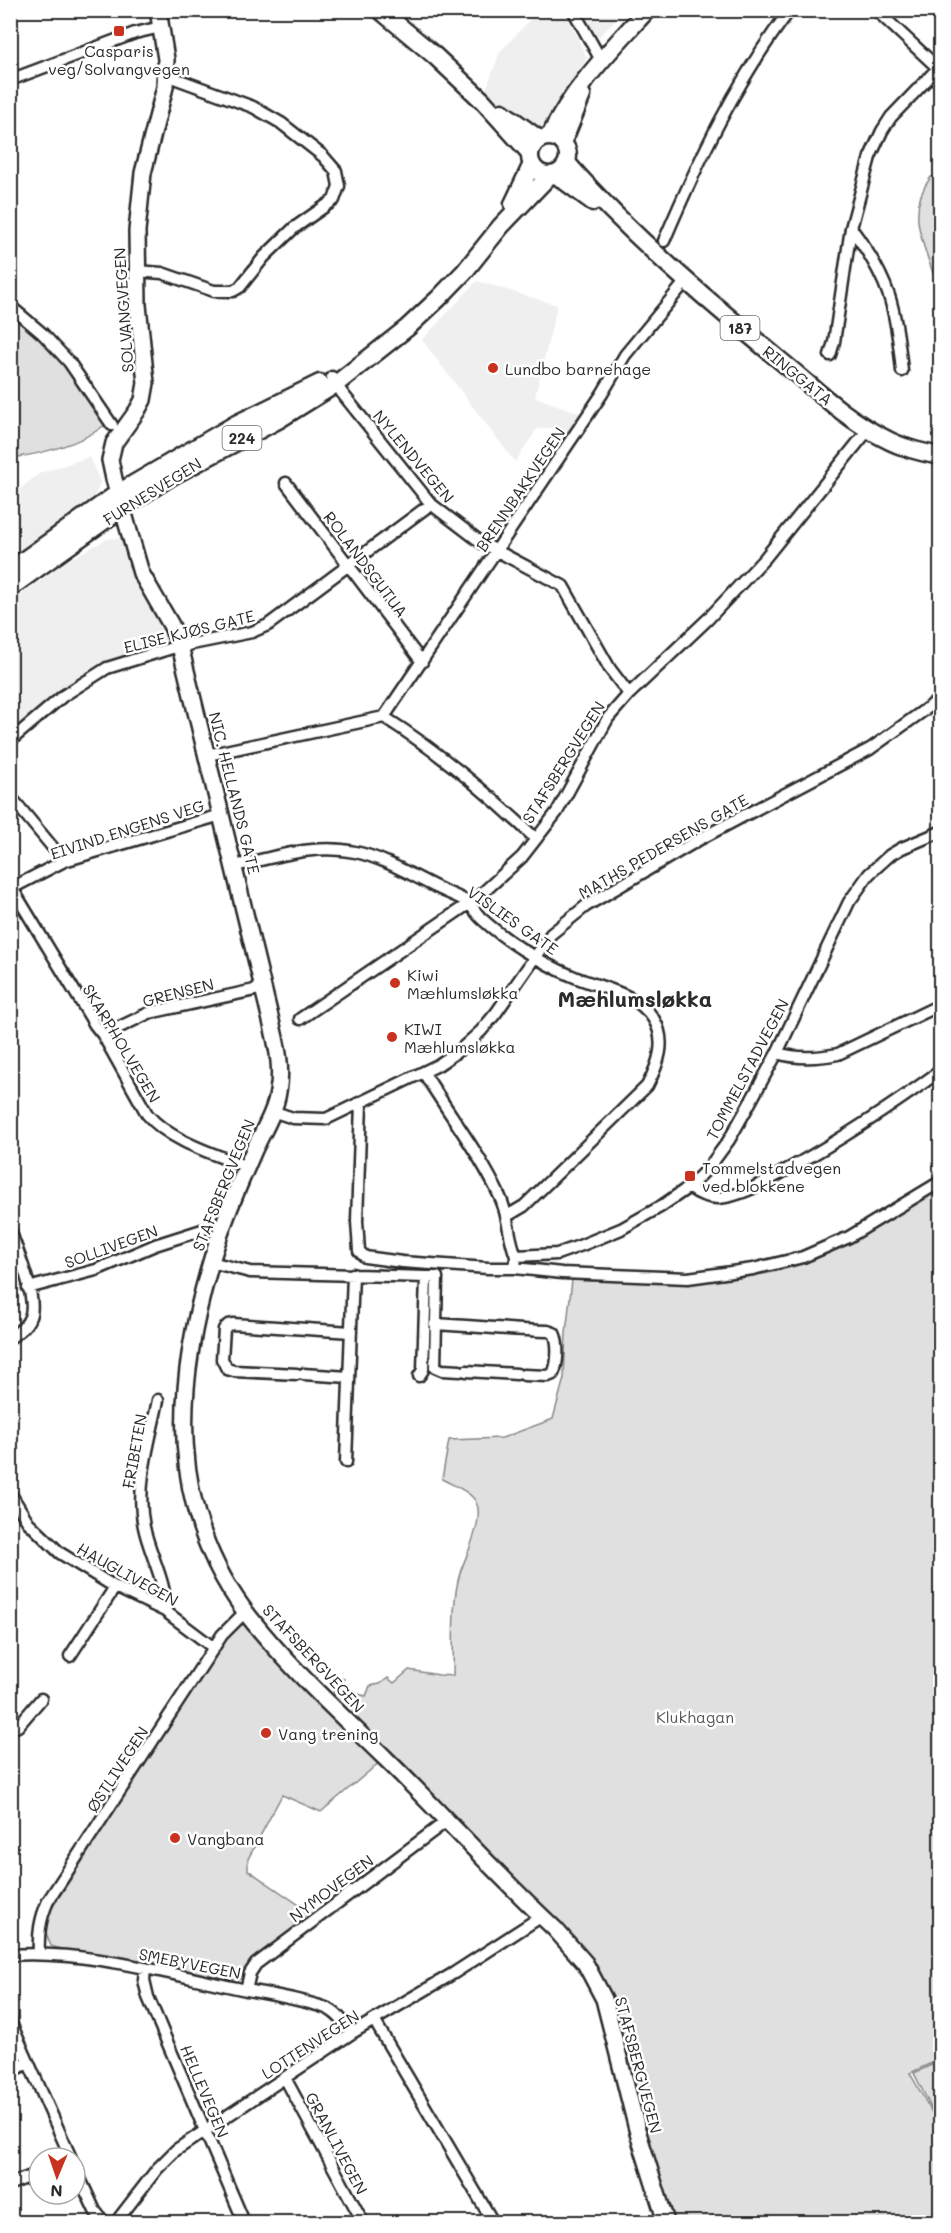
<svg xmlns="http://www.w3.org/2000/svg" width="951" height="2233" viewBox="0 0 951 2233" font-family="Mali,sans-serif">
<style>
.built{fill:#efefef}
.green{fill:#e0e0e0;stroke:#868686;stroke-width:1.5}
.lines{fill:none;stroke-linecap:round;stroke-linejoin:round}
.street-casing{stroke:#2b2b2b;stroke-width:15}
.secondary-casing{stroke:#2b2b2b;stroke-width:20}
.primary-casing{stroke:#2b2b2b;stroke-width:21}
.street{stroke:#fff;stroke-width:10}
.secondary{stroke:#fff;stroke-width:15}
.primary{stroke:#fff;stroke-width:16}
.poi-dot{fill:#c8321e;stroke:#fff;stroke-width:2}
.labels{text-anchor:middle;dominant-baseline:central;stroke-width:5;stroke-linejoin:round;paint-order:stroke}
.shield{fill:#fff;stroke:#6b6b6b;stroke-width:1.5}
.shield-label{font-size:15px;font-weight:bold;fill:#2b2b2b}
.poi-label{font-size:16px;fill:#2b2b2b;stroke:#fff;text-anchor:start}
.street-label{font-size:16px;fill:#2b2b2b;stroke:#fff}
.park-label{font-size:16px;fill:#585858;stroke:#fff}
.district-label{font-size:22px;font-weight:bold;fill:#2b2b2b;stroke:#fff}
</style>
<rect width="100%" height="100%" fill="#fff"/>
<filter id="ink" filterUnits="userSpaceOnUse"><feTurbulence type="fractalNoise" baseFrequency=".0167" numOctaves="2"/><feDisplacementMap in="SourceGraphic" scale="12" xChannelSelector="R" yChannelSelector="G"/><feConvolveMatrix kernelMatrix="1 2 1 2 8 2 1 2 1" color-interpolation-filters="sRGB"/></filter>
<g filter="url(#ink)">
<!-- built -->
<path class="built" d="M 538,11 L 565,11 L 587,58 L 548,120 L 521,148 L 478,111 L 500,52 Z
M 579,11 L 624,11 L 599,37 Z
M 477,281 L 557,305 L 535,397 L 582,414 L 569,433 L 558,427 L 537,429 L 515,462 L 422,340 Z
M 89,457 L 100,482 L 95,496 L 73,517 L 11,562 L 11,496 L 40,473 Z
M 119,538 L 126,551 L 135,578 L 169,636 L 162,644 L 118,660 L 87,674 L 11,736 L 11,602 L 67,561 L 107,539 Z"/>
<!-- green -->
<path class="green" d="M 940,176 L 940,297 C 932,256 900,217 931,177 Z
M 10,313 L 34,333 L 68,370 L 105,425 C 80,444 42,454 11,458 Z
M 940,1189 L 940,2059 L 910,2073 L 936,2120 L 940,2138 L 940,2222 L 671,2222 L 659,2187 L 607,1993 L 334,1701 L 333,1680 L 337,1677 L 344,1679 L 342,1690 L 366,1696 L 370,1686 L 380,1684 L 388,1678 L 394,1683 L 409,1670 L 439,1675 L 453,1676 C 454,1644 451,1603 460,1573 C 466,1555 485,1519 476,1502 C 470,1491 452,1485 442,1479 L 449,1440 L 502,1438 L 553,1419 L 564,1378 L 566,1333 L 572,1280 C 649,1282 729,1289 804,1263 C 853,1246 896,1215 940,1189 Z
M 245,1624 L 251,1625 L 380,1762 L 321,1812 L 282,1795 L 248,1859 L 248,1870 L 311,1913 L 246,1967 L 242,1977 L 236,1981 L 76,1954 L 51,1946 C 45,1933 43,1925 50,1911 L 228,1636 L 237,1627 Z
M 940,2061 L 940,2126 L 914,2073 Z"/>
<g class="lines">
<!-- street casing -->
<g class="street-casing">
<path id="street" d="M 573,10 L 601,60
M 876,10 L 938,68
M 10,80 L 135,33 L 161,27
M 851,228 C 890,280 896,308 902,371
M 664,241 C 699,159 736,81 790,10
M 136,271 L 162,273 L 214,291 L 233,291 L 240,287 L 264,257 L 294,228 L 334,200 L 339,186 L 336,171 L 323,156 L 281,123 L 253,107 L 166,75
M 10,306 L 43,334 L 69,362 L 112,425
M 830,355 L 834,342 L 851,228 L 870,157 L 882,131 L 891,117 L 940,66
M 332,377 L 342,393 L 431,504 L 482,543 L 563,586 L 610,669 L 629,694
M 286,483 L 422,662
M 384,717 L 602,394 L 625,355 L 686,281
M 10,741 L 63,696 L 107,668 L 172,648 L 252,632 L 268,625 L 431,504
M 207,755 L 384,717 C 439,752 489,794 536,839
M 10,796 L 64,861
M 234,866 C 274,858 314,843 355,852 C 382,857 413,876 438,888 C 447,893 458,896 467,902 C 473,906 476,914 482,919 C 505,940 541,963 570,975 C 598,988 635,991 653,1018 C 668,1041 658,1065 647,1086 L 524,1206 L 507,1216
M 12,888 L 95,1025 L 103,1035 L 147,1114 C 169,1141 215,1154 247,1167
M 10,889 L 64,861 L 221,815
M 300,1019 L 477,898 L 522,857 L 557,812 L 608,718 L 629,694 L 708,619 L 765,558 L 868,430
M 103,1035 L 149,1013 L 264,988
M 777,1053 C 797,1059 818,1058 838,1054 L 940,1005
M 424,1073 C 449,1114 480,1154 500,1197 C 509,1216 508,1237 516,1256 L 557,1254 L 582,1245 L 621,1229 L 660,1207 L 689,1187 L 710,1166 L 729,1140 L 746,1110 L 777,1053 L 849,902 L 869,874 L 890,855 L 902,848 L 940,832
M 361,1103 L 357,1221 L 359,1251 L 365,1257 L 402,1262 L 488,1268 L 515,1268
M 272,1111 L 293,1118 L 326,1119 L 438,1065 L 461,1049 L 481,1031 L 496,1013 L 551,934 L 586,906 L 700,839 L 870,749 L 940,699
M 689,1187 C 698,1194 706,1198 718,1198 C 744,1196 768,1180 790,1168 C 842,1139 892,1106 940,1071
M 10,1230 C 17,1250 38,1299 30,1317 C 27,1326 18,1332 10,1338
M 516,1256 L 515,1268 L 562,1273 L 688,1278 L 753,1269 L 803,1257 L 849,1237 L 940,1182
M 211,1262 L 250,1272 L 426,1277 L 423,1370 L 419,1376
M 426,1277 L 437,1277 L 435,1367 L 442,1370 L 460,1371
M 28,1288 L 96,1270 L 155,1245 L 202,1230
M 435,1324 C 473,1326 510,1330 548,1331 L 554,1333 C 559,1343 558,1364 553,1374 L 548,1376 L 524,1375
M 466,1371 L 517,1374
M 297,1374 L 234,1371 L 227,1369 L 222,1359 L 224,1329 L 228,1325 L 233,1324 L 351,1332
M 303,1374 L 349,1377
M 158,1400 C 150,1441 135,1485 144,1527 C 149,1553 168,1585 165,1611
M 346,1462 L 353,1274
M 10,1493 L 28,1522 L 60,1553 L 115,1587 L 165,1611 L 214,1648
M 70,1656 L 115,1587
M 10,1729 L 18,1726 L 41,1699
M 39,1954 C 38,1934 40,1919 48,1901 L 222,1635 L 246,1611
M 10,1955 C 83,1950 166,1973 237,1988 C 266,1994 298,1998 326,2008 C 337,2012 345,2024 352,2033
M 145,1969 L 144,1980 L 148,1997 L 244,2222
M 246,1990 L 250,1973 L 256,1964 L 448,1820
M 374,2020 L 493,2222
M 10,2021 L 71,2158
M 10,2072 L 28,2063
M 285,2078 L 363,2222
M 75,2168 L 95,2211 L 104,2222
M 13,2183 L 39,2173
M 116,2222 L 157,2169 L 176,2150 L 352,2033 L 454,1973 L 542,1916"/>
</g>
<!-- secondary casing -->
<g class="secondary-casing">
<path id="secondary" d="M 158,10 L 166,59 L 165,87 L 143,173 L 137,231 L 138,305 L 146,383 L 143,400 L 137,411 L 114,443 L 110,460 L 114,479 L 141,573 L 171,625 L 180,646 L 273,1029 C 278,1050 282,1070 278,1092 C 275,1112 263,1131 254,1150 C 237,1189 220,1229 209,1269 C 175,1387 168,1506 244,1610 C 283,1662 340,1714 387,1760 C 443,1815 497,1875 555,1929 L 585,1963 L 604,1999 L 638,2133 L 666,2222"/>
</g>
<!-- primary casing -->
<g class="primary-casing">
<path id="primary" d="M 380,10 L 434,55 L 483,101 L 530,153
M 502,112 L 539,139
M 550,136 C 574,86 610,51 647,10
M530 156a19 19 0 1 1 38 0a19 19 0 1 1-38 0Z
M 563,142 L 582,95
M 567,163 C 632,237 706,299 782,362 C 814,388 846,419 884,438 C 902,448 921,452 940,456
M 555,174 L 593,202
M 513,204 L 532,164
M 10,570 L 118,493 L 236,424 L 320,383
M 10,588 L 122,508 L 172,476 L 278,420 L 336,384 L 407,328 L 439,298 L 465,271 L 501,226 L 550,175"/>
</g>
<!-- street -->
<use href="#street" class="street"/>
<!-- secondary -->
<use href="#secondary" class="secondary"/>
<!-- primary -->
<use href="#primary" class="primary"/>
</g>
</g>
<!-- markers -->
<g class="poi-dot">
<rect x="113" y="25" width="12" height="12" rx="3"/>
<circle cx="493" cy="368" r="6"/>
<circle cx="395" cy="983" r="6"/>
<circle cx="392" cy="1037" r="6"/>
<rect x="684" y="1170" width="12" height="12" rx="3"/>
<circle cx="266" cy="1733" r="6"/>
<circle cx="175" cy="1838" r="6"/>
</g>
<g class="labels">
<!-- shield labels -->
<g class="shield">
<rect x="720.5" y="316" width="39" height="24" rx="4.5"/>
<rect x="222.5" y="426" width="39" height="24" rx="4.5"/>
</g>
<g class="shield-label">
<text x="740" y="328">187</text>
<text x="242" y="438">224</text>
</g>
<!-- poi labels -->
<g class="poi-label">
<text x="119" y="50" text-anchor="middle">Casparis<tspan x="119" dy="18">veg/Solvangvegen</tspan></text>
<text x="505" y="368">Lundbo barnehage</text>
<text x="407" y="974">Kiwi<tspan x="407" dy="18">Mæhlumsløkka</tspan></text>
<text x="404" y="1028">KIWI<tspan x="404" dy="18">Mæhlumsløkka</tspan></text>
<text x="702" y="1167">Tommelstadvegen<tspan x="702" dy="18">ved blokkene</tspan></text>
<text x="278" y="1733">Vang trening</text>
<text x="187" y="1838">Vangbana</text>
</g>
<!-- street labels -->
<g class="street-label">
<text transform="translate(123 310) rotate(-94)">SOLVANGVEGEN</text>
<text transform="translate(798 375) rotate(39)">RINGGATA</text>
<text transform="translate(414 456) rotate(50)">NYLENDVEGEN</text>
<text transform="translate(520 489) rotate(-56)">BRENNBAKKVEGEN</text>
<text transform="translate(152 491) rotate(-32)">FURNESVEGEN</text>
<text transform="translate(366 564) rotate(53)">ROLANDSGUTUA</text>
<text transform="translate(189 631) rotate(-14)">ELISE KJØS GATE</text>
<text transform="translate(563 762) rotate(-58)">STAFSBERGVEGEN</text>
<text transform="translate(235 793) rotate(76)">NIC. HELLANDS GATE</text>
<text transform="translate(127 829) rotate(-18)">EIVIND ENGENS VEG</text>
<text transform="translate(663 846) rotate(-30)">MATHS PEDERSENS GATE</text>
<text transform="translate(513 920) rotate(35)">VISLIES GATE</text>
<text transform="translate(178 992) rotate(-14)">GRENSEN</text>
<text transform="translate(122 1043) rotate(59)">SKARPHOLVEGEN</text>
<text transform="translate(747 1069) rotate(-62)">TOMMELSTADVEGEN</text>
<text transform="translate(223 1185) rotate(-68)">STAFSBERGVEGEN</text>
<text transform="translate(111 1246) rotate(-20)">SOLLIVEGEN</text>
<text transform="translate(134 1451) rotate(-80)">FRIBETEN</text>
<text transform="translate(128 1574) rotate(29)">HAUGLIVEGEN</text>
<text transform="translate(314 1658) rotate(47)">STAFSBERGVEGEN</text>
<text transform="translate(117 1769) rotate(-57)">ØSTLIVEGEN</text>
<text transform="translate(331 1888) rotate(-37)">NYMOVEGEN</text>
<text transform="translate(190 1963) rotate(11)">SMEBYVEGEN</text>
<text transform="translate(310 2044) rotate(-33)">LOTTENVEGEN</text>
<text transform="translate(639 2065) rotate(75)">STAFSBERGVEGEN</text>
<text transform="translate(205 2091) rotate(67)">HELLEVEGEN</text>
<text transform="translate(337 2143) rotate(62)">GRANLIVEGEN</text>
</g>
<!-- park labels -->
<g class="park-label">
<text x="695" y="1716">Klukhagan</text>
</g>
<!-- district labels -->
<g class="district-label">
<text x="635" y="998">Mæhlumsløkka</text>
</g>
</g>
<!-- margin -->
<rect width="951" height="2233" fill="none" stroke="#fff" stroke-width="36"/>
<rect x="18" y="18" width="915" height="2197" fill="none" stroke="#2b2b2b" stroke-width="2" filter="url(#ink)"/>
<!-- north arrow -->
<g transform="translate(57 2176) rotate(182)"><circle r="28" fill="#ffffff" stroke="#aaaaaa" stroke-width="1.5"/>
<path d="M0-4.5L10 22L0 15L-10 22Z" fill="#c8321e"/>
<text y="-9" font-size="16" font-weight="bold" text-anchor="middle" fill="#2b2b2b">N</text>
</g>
</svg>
